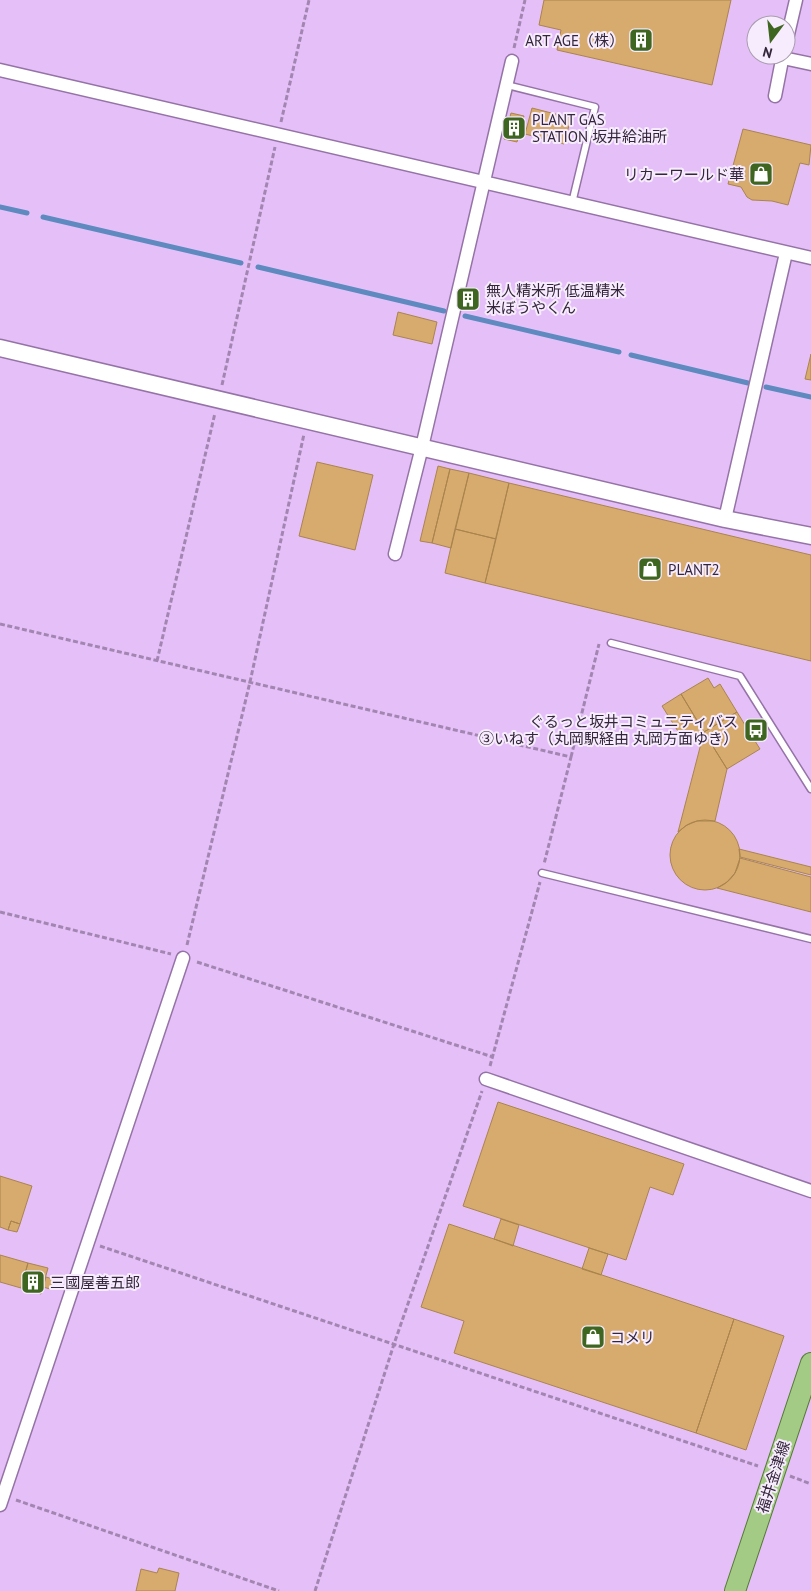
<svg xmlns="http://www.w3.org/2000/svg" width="811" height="1591" viewBox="0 0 811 1591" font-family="'PT Sans','Noto Sans JP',sans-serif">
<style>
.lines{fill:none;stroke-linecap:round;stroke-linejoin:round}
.stream{stroke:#5e8ac0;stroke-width:5}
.building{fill:#d7aa6d;stroke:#aa844e}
.service-casing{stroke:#9573a6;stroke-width:9}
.minor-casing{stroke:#9573a6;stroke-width:15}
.tertiary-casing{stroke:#9573a6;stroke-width:19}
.primary-casing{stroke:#557b36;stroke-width:22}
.path{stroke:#a286b1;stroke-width:3;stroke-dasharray:5 2.5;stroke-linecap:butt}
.service{stroke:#fff;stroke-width:6}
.minor{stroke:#fff;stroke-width:12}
.tertiary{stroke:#fff;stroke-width:16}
.primary{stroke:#a4cb85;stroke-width:20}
.labels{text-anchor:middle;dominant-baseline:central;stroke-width:4;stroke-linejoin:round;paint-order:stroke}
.poi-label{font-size:15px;fill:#33253a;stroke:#f7ecfd;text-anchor:start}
.street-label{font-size:15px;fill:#33253a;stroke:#f7ecfd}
</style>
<rect width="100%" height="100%" fill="#e5c0f8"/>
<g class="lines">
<!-- stream -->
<path class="stream" d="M 0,207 L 27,213
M 43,217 L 241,263
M 258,267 L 444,311
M 465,316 L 619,352
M 631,355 L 748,383
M 766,387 L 811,397"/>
</g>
<!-- building -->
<path class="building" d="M 544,0 L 731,0 L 712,85 L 557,50 L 561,30 L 539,25 Z
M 532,108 L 571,118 L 564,144 L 525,134 Z
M 511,113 L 524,116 L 517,142 L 504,139 Z
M 743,129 L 811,145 L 809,165 L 800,163 L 788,205 L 772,201 L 752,200 L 747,197 L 741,187 L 728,184 Z
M 467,294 L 473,296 L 470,305 L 464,303 Z
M 398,312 L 437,322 L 432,344 L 393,335 Z
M 811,354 L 811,380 L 805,379 Z
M 317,462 L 373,475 L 355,550 L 299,536 Z
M 438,466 L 450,469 L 432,543 L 420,541 Z
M 450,469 L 469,473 L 451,548 L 432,543 Z
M 469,473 L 509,483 L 496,539 L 455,529 Z
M 509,483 L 811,555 L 811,661 L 485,583 Z
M 455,529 L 496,539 L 485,583 L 445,573 Z
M 708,678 L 714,688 L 720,684 L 737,712 L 704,732 L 681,694 Z
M 681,694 L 704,732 L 686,744 L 662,706 Z
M 737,712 L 760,749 L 727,769 L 704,732 Z
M 704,732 L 727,769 L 715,821 L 697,821 L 687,825 L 678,832 Z
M670 855a35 35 0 1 1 70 0a35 35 0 1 1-70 0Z
M 739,849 L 811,867 L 811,875 L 740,857 Z
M 740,858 L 811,877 L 811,912 L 717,888 L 727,882 L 735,873 Z
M 498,1102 L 684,1164 L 673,1195 L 650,1187 L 626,1260 L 463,1206 Z
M 0,1176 L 32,1186 L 20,1224 L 11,1221 L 8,1230 L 0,1227 Z
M 501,1219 L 519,1225 L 513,1246 L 494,1239 Z
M 11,1221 L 20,1224 L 17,1232 L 8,1230 Z
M 449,1224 L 734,1319 L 696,1433 L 454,1353 L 464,1321 L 421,1307 Z
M 589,1248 L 608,1254 L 601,1275 L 582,1269 Z
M 0,1255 L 28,1263 L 21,1288 L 0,1282 Z
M 28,1263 L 48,1268 L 41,1294 L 21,1288 Z
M 46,1277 L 53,1279 L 50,1289 L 43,1287 Z
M 734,1319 L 784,1336 L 746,1450 L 696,1433 Z
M 159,1568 L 179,1573 L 175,1591 L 136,1591 L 141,1569 L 157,1573 Z"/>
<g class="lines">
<!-- service casing -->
<g class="service-casing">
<path id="service" d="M 507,85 L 595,107 L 572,203
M 611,643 L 740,676 L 811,789
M 542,873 L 811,939"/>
</g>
<!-- minor casing -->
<g class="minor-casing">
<path id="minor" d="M 786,43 L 796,0
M 783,58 L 811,64
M 0,70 L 811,258
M 775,96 L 783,55
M 725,519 L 786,253
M 395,554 L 422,447 L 512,61
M 486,1079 L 811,1191
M 0,1505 L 183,958"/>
</g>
<!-- tertiary casing -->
<g class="tertiary-casing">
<path id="tertiary" d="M 0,348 L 725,519 L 811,536"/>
</g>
<!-- primary casing -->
<g class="primary-casing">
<path id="primary" d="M 735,1591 L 811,1363"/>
</g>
<!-- path -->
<path class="path" d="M 514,48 L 525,0
M 281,122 L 309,0
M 222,385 L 275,147
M 0,624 L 571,757 L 544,864
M 157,661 L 215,413
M 571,757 L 599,644
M 0,912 L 171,954
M 187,945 L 250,682 L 304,434
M 197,962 L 493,1057
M 490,1066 L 540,882
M 100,1246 L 758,1466
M 790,1476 L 811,1484
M 16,1500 L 279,1591
M 315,1591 L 394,1344 L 482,1091"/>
<!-- service -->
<use href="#service" class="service"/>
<!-- minor -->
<use href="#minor" class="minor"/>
<!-- tertiary -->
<use href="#tertiary" class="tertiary"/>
<!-- primary -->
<use href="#primary" class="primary"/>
</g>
<!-- icons -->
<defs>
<g id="building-square" transform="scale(1.25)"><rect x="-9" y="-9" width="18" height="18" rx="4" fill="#3e6620" stroke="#f7ecfd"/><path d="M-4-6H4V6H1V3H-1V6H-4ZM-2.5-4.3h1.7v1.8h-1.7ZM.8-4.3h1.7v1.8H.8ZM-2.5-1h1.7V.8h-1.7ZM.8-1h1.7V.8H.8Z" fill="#fff"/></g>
<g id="shop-square" transform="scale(1.25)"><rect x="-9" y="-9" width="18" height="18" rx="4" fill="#3e6620" stroke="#f7ecfd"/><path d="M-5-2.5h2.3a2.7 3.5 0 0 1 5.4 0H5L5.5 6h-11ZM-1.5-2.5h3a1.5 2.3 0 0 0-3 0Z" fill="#fff"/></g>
<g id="bus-square" transform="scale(1.25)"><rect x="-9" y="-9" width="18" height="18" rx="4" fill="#3e6620" stroke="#f7ecfd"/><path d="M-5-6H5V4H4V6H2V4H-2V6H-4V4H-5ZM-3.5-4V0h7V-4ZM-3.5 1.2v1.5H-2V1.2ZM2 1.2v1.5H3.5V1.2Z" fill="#fff"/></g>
</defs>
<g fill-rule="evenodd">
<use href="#building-square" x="641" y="40"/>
<use href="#building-square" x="514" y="128"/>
<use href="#shop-square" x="761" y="174"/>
<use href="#building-square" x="468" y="299"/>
<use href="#shop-square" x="650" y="569"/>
<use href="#bus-square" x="756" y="730"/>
<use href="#building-square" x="33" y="1282"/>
<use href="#shop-square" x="593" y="1337"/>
</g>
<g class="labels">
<!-- poi labels -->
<g class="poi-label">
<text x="624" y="40" text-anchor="end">ART AGE（株）</text>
<text x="532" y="119">PLANT GAS<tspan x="532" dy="17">STATION 坂井給油所</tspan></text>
<text x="744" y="174" text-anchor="end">リカーワールド華</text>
<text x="486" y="290">無人精米所 低温精米<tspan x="486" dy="17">米ぼうやくん</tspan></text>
<text x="668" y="569">PLANT2</text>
<text x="738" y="721" text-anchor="end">ぐるっと坂井コミュニティバス<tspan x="738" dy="17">③いねす（丸岡駅経由 丸岡方面ゆき）</tspan></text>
<text x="50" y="1282">三國屋善五郎</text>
<text x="610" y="1337">コメリ</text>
</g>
<!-- street labels -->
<g class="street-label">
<text transform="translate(773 1477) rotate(-72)">福井金津線</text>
</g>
</g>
<!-- north arrow -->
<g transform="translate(771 40) rotate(195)"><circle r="24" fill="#f7ecfd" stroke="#a99caf"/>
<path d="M0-4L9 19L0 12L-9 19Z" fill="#3e6620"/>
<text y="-8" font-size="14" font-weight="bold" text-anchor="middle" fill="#33253a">N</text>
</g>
</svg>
